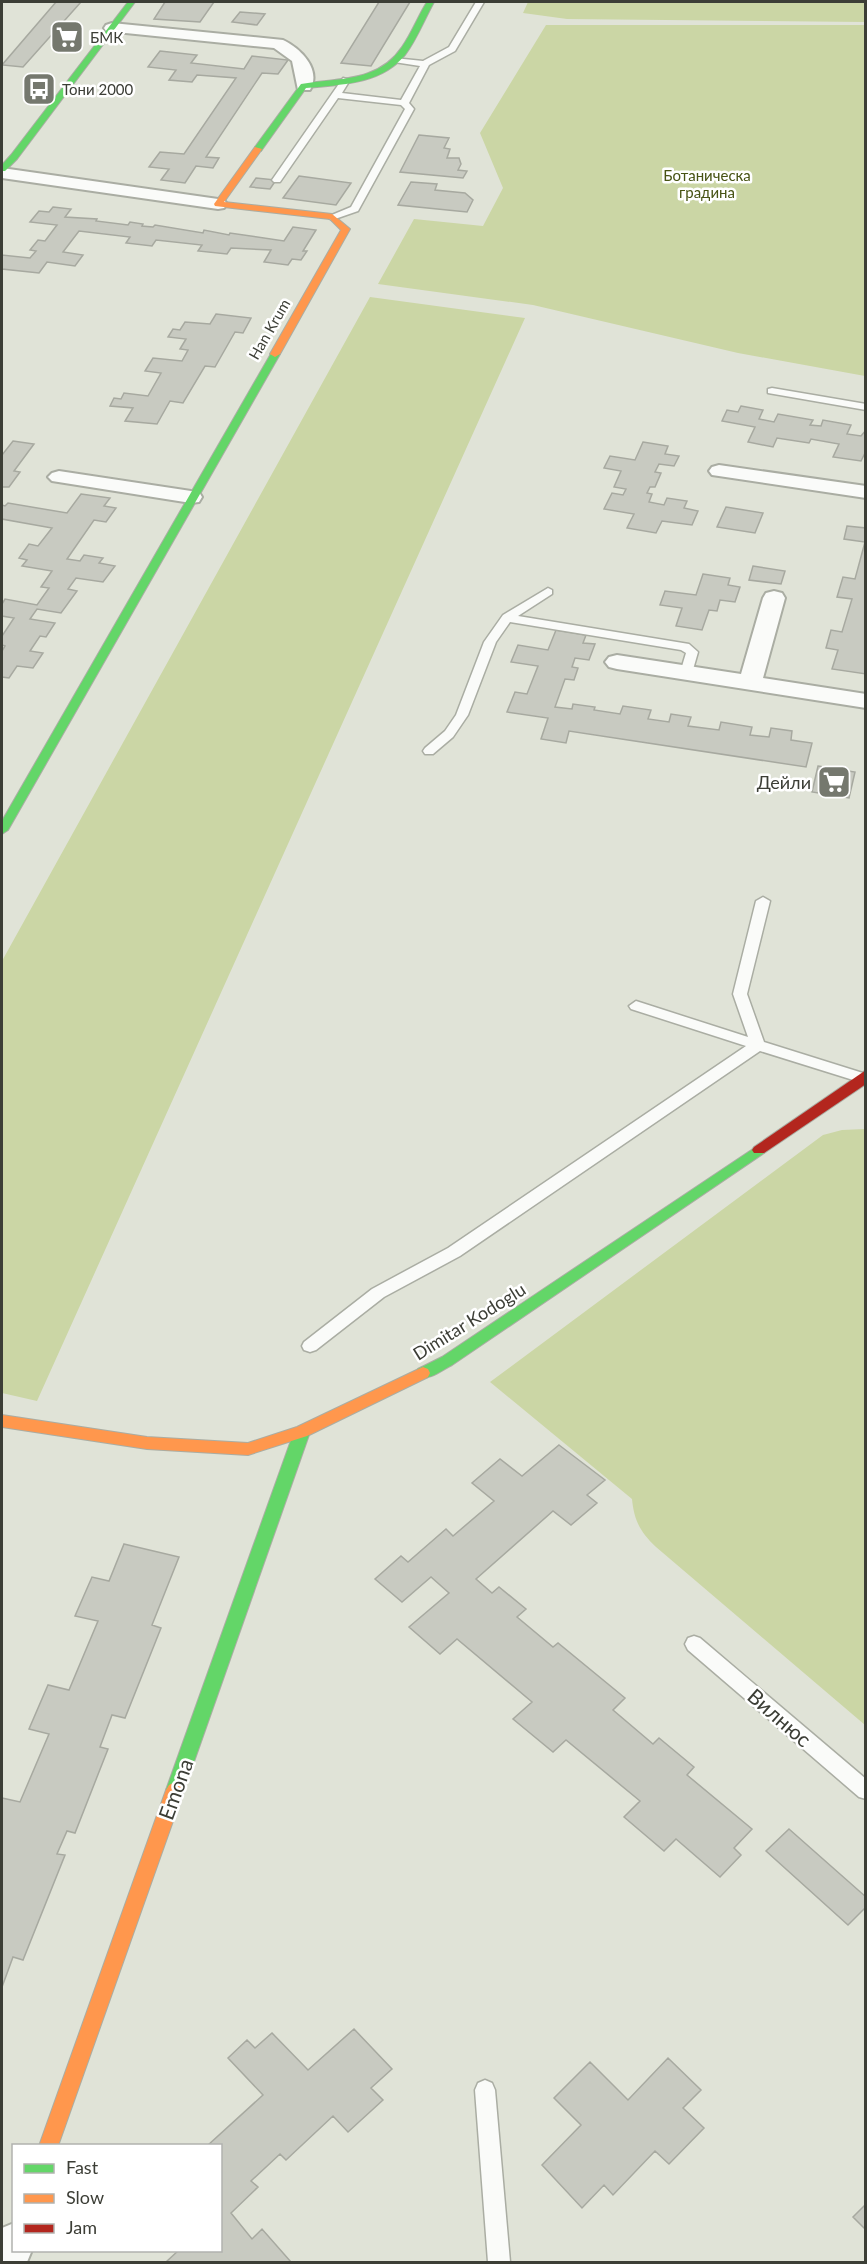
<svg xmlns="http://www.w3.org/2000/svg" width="867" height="2264" viewBox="0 0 867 2264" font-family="Lato,sans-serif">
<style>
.green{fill:#cbd6a5}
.building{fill:#c8cac1;stroke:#a7a9a0;stroke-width:1.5}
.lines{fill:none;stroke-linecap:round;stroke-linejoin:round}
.lane-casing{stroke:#aaada3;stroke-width:3}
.street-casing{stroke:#aaada3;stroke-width:4}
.fast-casing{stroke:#aaada3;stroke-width:2}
.slow-casing{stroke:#aaada3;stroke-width:2}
.jam-casing{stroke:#aaada3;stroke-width:2}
.lane{fill:#fafbf9;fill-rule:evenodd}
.street{fill:#fafbf9;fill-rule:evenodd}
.fast{fill:#63d668;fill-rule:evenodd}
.slow{fill:#ff974d;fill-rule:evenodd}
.jam{fill:#b3261e;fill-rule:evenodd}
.labels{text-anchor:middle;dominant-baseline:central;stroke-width:5;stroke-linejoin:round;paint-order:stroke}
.far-poi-label{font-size:15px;fill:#3c3e36;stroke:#fff;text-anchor:start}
.far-park-label{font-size:15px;fill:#475314;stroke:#fff}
.far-street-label{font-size:15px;fill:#3c3e36;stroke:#fff}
.poi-label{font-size:18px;fill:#3c3e36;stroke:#fff;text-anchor:end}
.street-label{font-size:18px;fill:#3c3e36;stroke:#fff}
.near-street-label{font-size:21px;fill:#3c3e36;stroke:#fff}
</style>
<rect width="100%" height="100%" fill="#e0e3d7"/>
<!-- green -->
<path class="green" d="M 528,2 L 865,2 L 865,22 L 567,19 L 523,13 Z
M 546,25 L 865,25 L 865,376 L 738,353 L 533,305 L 378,284 L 414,219 L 483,226 L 503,188 L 480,133 Z
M 370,297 L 525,318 L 37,1401 L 2,1393 L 2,961 Z
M 865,1129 L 866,1129 L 865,1725 L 656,1547 C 640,1532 634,1520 632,1499 L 490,1382 L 823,1135 L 842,1130 Z"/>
<!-- building -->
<path class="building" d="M 56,2 L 81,2 L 23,67 L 2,65 Z
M 165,2 L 214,2 L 200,22 L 154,19 Z
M 379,2 L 410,2 L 371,66 L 341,63 Z
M 240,12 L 265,14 L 257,25 L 232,22 Z
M 160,51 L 197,55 L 191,63 L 244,69 L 252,56 L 288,60 L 278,74 L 262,73 L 206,157 L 219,158 L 213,168 L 196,166 L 185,183 L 161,180 L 169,169 L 149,167 L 160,152 L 184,154 L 236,78 L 197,75 L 192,82 L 169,80 L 176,70 L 148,67 Z
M 419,135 L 449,138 L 444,148 L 450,149 L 447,158 L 459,158 L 461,164 L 458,170 L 467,171 L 463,178 L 400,172 Z
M 299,176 L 351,183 L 336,205 L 283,198 Z
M 256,178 L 276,180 L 270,189 L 250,187 Z
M 411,182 L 437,184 L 435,190 L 465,193 L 473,200 L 467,212 L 398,205 Z
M 53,207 L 71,209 L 65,217 L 97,219 L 96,221 L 128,225 L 130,222 L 143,224 L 142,226 L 153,227 L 155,225 L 203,233 L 204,230 L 229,235 L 230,233 L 284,241 L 293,227 L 316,230 L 303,251 L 307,251 L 301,260 L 292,259 L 288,265 L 264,262 L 271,250 L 231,248 L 227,254 L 198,251 L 202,245 L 156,240 L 152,246 L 126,243 L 130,237 L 79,231 L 63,252 L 83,255 L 75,266 L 47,262 L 39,273 L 2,269 L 2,255 L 30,258 L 36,251 L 30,250 L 38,240 L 45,241 L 57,225 L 30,222 L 39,211 L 49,212 Z
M 216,314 L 251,318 L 243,333 L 235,332 L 215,367 L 205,366 L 183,403 L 170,401 L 157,424 L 125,421 L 133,408 L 110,406 L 114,398 L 121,399 L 124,393 L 148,396 L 161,373 L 145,371 L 153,358 L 182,361 L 188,350 L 180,349 L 186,339 L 168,337 L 173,329 L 180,330 L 185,322 L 210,324 Z
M 741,406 L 763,410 L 759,419 L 774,422 L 778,414 L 813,420 L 810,425 L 821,426 L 823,420 L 851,425 L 847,434 L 861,436 L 866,430 L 866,451 L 861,461 L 833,457 L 839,444 L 811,439 L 809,443 L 777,438 L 773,447 L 748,442 L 755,427 L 722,421 L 727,410 L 738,412 Z
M 13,441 L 34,444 L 14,471 L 20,472 L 9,487 L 2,487 L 2,455 Z
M 643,442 L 668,446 L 665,454 L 679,456 L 674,466 L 659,464 L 655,472 L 661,473 L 655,487 L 650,487 L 647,493 L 652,494 L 649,502 L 664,505 L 667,498 L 687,501 L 684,508 L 698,511 L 692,525 L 662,521 L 656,533 L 627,528 L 634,514 L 604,509 L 612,493 L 623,495 L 626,489 L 614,487 L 621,471 L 604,468 L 610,456 L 635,460 Z
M 81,494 L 110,498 L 104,506 L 116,508 L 106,522 L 94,520 L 67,559 L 80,561 L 84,555 L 103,558 L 99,563 L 115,566 L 103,582 L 76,578 L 68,589 L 77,591 L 61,613 L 37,609 L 30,619 L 55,623 L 46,637 L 40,636 L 30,651 L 43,653 L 33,668 L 17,666 L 9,678 L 2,677 L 2,651 L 5,646 L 2,645 L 2,636 L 14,618 L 2,616 L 2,604 L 5,599 L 37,605 L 49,588 L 41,587 L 52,571 L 22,566 L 27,560 L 19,558 L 29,544 L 38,546 L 52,528 L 2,519 L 2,505 L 5,506 L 8,503 L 67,513 Z
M 726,507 L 763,513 L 755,533 L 717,527 Z
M 847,526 L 866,528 L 866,674 L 832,669 L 838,650 L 826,648 L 831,630 L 842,632 L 852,599 L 837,597 L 843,577 L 855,579 L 865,542 L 844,539 Z
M 753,566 L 785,571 L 781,584 L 749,580 Z
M 703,574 L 730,578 L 728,585 L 740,587 L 735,602 L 720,600 L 717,611 L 709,610 L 702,630 L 676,626 L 682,608 L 660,605 L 665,591 L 696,595 Z
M 556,630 L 586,635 L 583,643 L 595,644 L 589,660 L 575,658 L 572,667 L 578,668 L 574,680 L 565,679 L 555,707 L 572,709 L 573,704 L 595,707 L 594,710 L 620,714 L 623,706 L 651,710 L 648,719 L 669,722 L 671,714 L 691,717 L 688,726 L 719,730 L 721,722 L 752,727 L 750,735 L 769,737 L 771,728 L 792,731 L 791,740 L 812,743 L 806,767 L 569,731 L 566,743 L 541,739 L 548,718 L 507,712 L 515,692 L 527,694 L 538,666 L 511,662 L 518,645 L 548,650 Z
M 818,766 L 855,772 L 849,798 L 812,792 Z
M 559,1445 L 605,1480 L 587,1495 L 597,1503 L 571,1525 L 553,1511 L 476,1579 L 492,1593 L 499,1587 L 526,1609 L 517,1617 L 553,1647 L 558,1643 L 625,1698 L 613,1710 L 653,1744 L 659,1738 L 694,1767 L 687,1775 L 752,1829 L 734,1848 L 741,1855 L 720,1877 L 676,1839 L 664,1851 L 624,1817 L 640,1801 L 566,1740 L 553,1752 L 513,1719 L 532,1702 L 457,1639 L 440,1654 L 409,1627 L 449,1593 L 431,1577 L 402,1602 L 375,1579 L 401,1556 L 408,1562 L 446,1529 L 453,1536 L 494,1501 L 472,1483 L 500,1459 L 522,1476 Z
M 124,1544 L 179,1557 L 152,1625 L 161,1628 L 125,1718 L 112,1715 L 100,1747 L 108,1749 L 75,1833 L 67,1831 L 57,1854 L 65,1855 L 23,1960 L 13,1957 L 2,1987 L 2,1798 L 20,1802 L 49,1734 L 29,1729 L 48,1685 L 69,1690 L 98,1621 L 75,1616 L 92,1577 L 109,1581 Z
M 789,1829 L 866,1897 L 866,1907 L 848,1925 L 766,1851 Z
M 354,2029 L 392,2069 L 371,2088 L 383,2100 L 348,2132 L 333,2116 L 286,2160 L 280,2154 L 251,2181 L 258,2187 L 231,2213 L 252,2239 L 262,2229 L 291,2262 L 166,2262 L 179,2250 L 220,2250 L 220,2146 L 207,2146 L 263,2095 L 228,2058 L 247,2040 L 255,2048 L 272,2033 L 308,2070 Z
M 668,2058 L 701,2090 L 683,2108 L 704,2128 L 669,2164 L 655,2151 L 613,2195 L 604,2185 L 582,2208 L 542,2165 L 581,2125 L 554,2098 L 590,2062 L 628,2100 Z
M 866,2204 L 866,2230 L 853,2217 Z"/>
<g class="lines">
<!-- lane casing -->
<g class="lane-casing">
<path id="lane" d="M 476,2 L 484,2 L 455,51 L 429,65 L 409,103 L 414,109 L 358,211 L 332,220 L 327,217 L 351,207 L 405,109 L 401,105 L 338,98 L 280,182 L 274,182 L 272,180 L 343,78 L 350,80 L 342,93 L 401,100 L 420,66 L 394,62 L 394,58 L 423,61 L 449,47 Z
M 772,388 L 866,404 L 866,410 L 768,393 L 768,389 Z
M 548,588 L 552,590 L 552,594 L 518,616 L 689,644 L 698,652 L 692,673 L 686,677 L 680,673 L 686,653 L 681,650 L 510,622 L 496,642 L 468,715 L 453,737 L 433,754 L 425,754 L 423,751 L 425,748 L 445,731 L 456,715 L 484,642 L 503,615 Z
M 763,897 L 770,901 L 747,994 L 764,1042 L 866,1074 L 866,1084 L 760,1051 L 460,1256 L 384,1297 L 316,1350 L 310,1352 L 304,1350 L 302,1346 L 304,1342 L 372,1289 L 448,1248 L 746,1046 L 631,1009 L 629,1006 L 636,1001 L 748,1037 L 733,994 L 756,901 Z
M 694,1636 L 700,1638 L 866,1779 L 866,1799 L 859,1797 L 688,1650 L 685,1644 L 688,1638 Z
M 485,2080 L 492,2083 L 495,2090 L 510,2262 L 488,2262 L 475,2090 L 478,2083 Z"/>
</g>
<!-- street casing -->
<g class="street-casing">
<path id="street" d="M 112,23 L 283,40 C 300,48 322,69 310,90 L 298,90 L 292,61 L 274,48 L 106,31 L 104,28 L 106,25 Z
M 2,168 L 218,199 L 224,200 L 227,204 L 224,208 L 218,209 L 2,178 Z
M 719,465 L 866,486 L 866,498 L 712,475 L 709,471 L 712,467 Z
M 59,471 L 191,491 L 199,492 L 202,497 L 199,502 L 191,503 L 52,481 L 48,477 L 52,473 Z
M 774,591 L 782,593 L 785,598 L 763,678 L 866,694 L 866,708 L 617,669 L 609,667 L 605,662 L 609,657 L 617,655 L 741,674 L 763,598 L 766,593 Z
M 14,2223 L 14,2250 L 32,2250 L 27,2262 L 2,2262 L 2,2228 Z"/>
</g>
<!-- fast casing -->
<g class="fast-casing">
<path id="fast" d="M 128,2 L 135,2 L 17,159 L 5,171 L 2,171 L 2,165 L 11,155 Z
M 427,2 L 434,2 C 424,20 417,39 405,55 C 382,84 340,85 306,88 L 261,151 L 255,151 L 255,147 L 301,84 C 338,78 379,82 402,47 C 412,33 418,16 427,2 Z
M 272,352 L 280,354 L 8,830 L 2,834 L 2,821 Z
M 759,1145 L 764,1147 L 766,1150 L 764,1153 L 452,1365 C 442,1370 429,1381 418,1377 L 416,1373 L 418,1369 L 442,1357 Z
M 302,1426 L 307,1428 L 310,1432 L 184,1790 L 181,1795 L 175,1798 L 169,1795 L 166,1790 L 294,1432 L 297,1428 Z"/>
</g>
<!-- slow casing -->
<g class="slow-casing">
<path id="slow" d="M 255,147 L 262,149 L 224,202 L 332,214 L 350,229 L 280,354 L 275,357 L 270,354 L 341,230 L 330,219 L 215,206 L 214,204 Z
M 423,1367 L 428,1369 L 430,1373 L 428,1377 L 307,1436 L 248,1455 L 147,1449 L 2,1427 L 2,1415 L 147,1437 L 248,1443 L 297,1427 Z
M 175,1782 L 181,1785 L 184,1790 L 58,2146 L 39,2146 L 166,1790 L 169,1785 Z"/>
</g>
<!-- jam casing -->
<g class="jam-casing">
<path id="jam" d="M 866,1070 L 866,1084 L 764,1153 L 754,1153 L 752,1150 L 754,1147 Z"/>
</g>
<!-- lane -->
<use href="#lane" class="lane"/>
<!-- street -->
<use href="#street" class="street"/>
<!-- fast -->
<use href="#fast" class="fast"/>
<!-- slow -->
<use href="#slow" class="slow"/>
<!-- jam -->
<use href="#jam" class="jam"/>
</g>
<!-- icons -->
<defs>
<g id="supermarket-square" transform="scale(1.725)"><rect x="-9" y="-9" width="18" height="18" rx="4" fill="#75786e" stroke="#fff"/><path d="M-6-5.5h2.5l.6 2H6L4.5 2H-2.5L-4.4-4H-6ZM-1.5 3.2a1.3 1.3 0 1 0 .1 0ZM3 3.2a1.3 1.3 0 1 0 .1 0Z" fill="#fff"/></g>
<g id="bus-square" transform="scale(1.725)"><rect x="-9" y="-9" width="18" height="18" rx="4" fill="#75786e" stroke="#fff"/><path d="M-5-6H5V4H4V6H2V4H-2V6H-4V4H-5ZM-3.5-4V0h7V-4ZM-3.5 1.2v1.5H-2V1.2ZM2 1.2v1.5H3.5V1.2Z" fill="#fff"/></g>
</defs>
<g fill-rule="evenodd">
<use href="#supermarket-square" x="67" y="37"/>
<use href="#bus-square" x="39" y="89"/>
<use href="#supermarket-square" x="834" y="782"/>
</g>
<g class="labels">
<!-- far-poi labels -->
<g class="far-poi-label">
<text x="90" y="37">БМК</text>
<text x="62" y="89">Тони 2000</text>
</g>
<!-- far-park labels -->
<g class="far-park-label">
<text x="707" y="175">Ботаническа<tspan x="707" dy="17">градина</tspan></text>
</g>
<!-- far-street labels -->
<g class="far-street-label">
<text transform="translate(269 329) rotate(-60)">Han Krum</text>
</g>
<!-- poi labels -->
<g class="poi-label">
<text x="811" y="782">Дейли</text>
</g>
<!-- street labels -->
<g class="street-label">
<text transform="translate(469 1321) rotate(-32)">Dimitar Kodoglu</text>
</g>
<!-- near-street labels -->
<g class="near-street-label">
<text transform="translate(780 1717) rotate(41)">Вилнюс</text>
<text transform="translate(175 1789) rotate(-70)">Emona</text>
</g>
</g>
<!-- border -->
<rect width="867" height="2264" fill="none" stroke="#3c3e36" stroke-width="6"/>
<!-- legend -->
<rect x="12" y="2144" width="210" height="108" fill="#ffffff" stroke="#b1b2af" stroke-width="1.5"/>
<rect x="24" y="2164" width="30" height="9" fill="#63d668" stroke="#b1b2af" stroke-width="1.5"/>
<text x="66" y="2174" font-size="18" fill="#3c3e36">Fast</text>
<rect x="24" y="2194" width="30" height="9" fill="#ff974d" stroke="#b1b2af" stroke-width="1.5"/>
<text x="66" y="2204" font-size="18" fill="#3c3e36">Slow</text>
<rect x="24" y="2224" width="30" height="9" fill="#b3261e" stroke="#b1b2af" stroke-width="1.5"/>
<text x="66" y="2234" font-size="18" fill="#3c3e36">Jam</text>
</svg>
